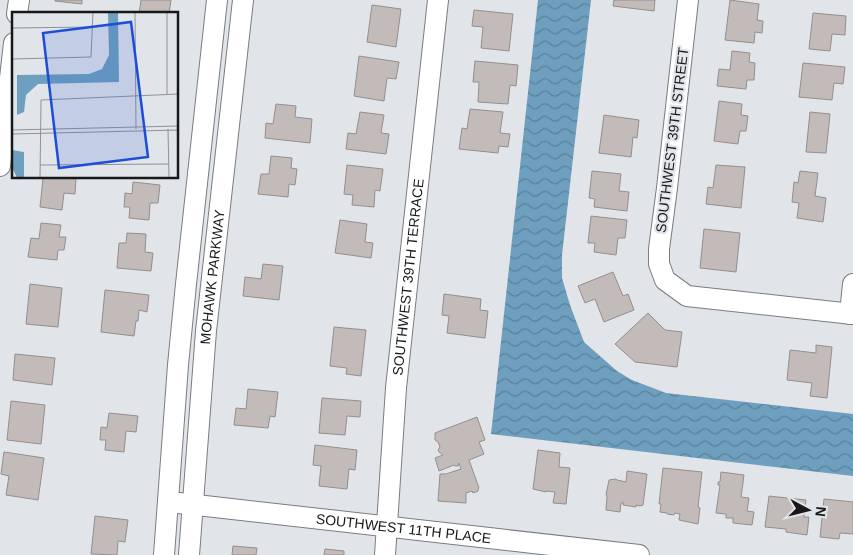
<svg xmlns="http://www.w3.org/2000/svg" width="853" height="555" viewBox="0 0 853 555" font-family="Arial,sans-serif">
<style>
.water{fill:url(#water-waves)}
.building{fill:#c2bbba;stroke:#948e8d}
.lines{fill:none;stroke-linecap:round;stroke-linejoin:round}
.minor-casing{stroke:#797c80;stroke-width:22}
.minor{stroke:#fff;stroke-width:20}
.labels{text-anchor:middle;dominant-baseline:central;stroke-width:4.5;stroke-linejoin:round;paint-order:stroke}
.street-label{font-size:14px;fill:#17181a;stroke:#e1e4e9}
.inset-road{fill:none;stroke:#909296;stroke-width:1}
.view{fill:#1d4ed8;fill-opacity:0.15;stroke:#1d4ed8;stroke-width:2.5}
.inset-edge{fill:none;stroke:#17181a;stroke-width:2.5}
</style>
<defs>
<pattern id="water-waves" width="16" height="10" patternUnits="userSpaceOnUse" patternTransform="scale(1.25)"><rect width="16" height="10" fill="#6f9fbe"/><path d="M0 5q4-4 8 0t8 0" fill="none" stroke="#5a819a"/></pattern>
</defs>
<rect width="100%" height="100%" fill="#e1e4e9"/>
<!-- water -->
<path class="water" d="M 538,0 L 591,0 L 562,255 L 562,278 L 570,305 L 584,342 L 617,371 L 632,380 L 666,393 L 853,414 L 853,476 L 491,434 Z"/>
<!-- building -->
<path class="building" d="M 55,0 L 82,0 L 82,4 L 55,1 Z
M 141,0 L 171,0 L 169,14 L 139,14 Z
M 614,0 L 655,0 L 654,11 L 613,6 Z
M 730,0 L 759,4 L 757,20 L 763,21 L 762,33 L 755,32 L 754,43 L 725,40 Z
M 372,5 L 401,9 L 396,47 L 367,42 Z
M 474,10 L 513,14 L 509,51 L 481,48 L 483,27 L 472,26 Z
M 813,13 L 846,16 L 845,35 L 832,34 L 830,51 L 809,49 Z
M 732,51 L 750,53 L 749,62 L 755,63 L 754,80 L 747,80 L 746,89 L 717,86 L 719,69 L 730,70 Z
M 359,56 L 399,62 L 396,79 L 387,78 L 384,101 L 354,96 Z
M 475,61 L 518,65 L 516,86 L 510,85 L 508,104 L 478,102 L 479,82 L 473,82 Z
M 803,63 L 845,67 L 843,84 L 834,83 L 832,100 L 799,97 Z
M 719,101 L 742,104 L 741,115 L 748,116 L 746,131 L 740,131 L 738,144 L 714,141 Z
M 276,104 L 296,106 L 295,117 L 312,119 L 310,143 L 265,138 L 266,123 L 273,124 Z
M 470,109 L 503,112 L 500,133 L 510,134 L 508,147 L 499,146 L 498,153 L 459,149 L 462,128 L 467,129 Z
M 360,112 L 384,115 L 381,133 L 389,134 L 386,154 L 346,149 L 348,133 L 356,134 Z
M 810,112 L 830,114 L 826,153 L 806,152 Z
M 604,115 L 639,120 L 637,138 L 633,137 L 631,157 L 599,153 Z
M 271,156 L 292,158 L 291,168 L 297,169 L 295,185 L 289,184 L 288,197 L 258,194 L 261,174 L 269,174 Z
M 347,165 L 383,169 L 380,191 L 375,190 L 374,207 L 352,205 L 353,195 L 344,194 Z
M 716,165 L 745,167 L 741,208 L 706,204 L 708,187 L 713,188 Z
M 592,171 L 621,174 L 619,191 L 629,192 L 627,211 L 594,207 L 595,199 L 589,198 Z
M 800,171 L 818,173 L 815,196 L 826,198 L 823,222 L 797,218 L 799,203 L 792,202 L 794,182 L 798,183 Z
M 43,178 L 76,178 L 75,194 L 64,193 L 62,210 L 40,207 Z
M 133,182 L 160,185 L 158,203 L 150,203 L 149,220 L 129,218 L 130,207 L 124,207 L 125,193 L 132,194 Z
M 591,216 L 627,220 L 625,238 L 618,238 L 616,255 L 594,252 L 595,243 L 588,243 Z
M 340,220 L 367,224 L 365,242 L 373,243 L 371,258 L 335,253 Z
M 41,223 L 61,225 L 59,237 L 66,237 L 64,250 L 58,250 L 57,260 L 28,257 L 31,238 L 39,239 Z
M 704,229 L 740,233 L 736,272 L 700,268 Z
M 127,233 L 146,234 L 145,252 L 153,253 L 151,271 L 117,268 L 119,243 L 126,243 Z
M 263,264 L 283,266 L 279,300 L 243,296 L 245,277 L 261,279 Z
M 613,272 L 623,296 L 628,294 L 634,310 L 604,322 L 595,299 L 585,303 L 578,286 Z
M 30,284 L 62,288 L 58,327 L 26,324 Z
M 105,290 L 149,295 L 147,312 L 139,310 L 138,321 L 136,321 L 134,336 L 101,332 Z
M 444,294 L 481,299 L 480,310 L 488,311 L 485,338 L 447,333 L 449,316 L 442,315 Z
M 648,313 L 665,330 L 682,332 L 677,367 L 635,362 L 615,344 Z
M 334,327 L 366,330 L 361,376 L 346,374 L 347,368 L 330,366 Z
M 816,345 L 832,347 L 827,398 L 810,396 L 812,383 L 787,380 L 790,350 L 816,353 Z
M 15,354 L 55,358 L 52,385 L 13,380 Z
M 248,389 L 278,392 L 275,417 L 270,416 L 268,428 L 234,425 L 236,408 L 246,409 Z
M 322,398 L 361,401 L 360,417 L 347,416 L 345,435 L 319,433 Z
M 11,401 L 45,405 L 41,444 L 7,440 Z
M 109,413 L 138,416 L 136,432 L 126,431 L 124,452 L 105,450 L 106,440 L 100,440 L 101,427 L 107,428 Z
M 477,417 L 485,440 L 479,442 L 484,454 L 469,460 L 479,488 L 478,489 L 478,491 L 473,493 L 472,491 L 466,493 L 466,503 L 438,501 L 440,474 L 446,474 L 461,469 L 459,463 L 458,466 L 455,466 L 454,465 L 439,471 L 435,458 L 443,455 L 439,452 L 438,450 L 440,447 L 438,442 L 435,440 L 435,433 Z
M 315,445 L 357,450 L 355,470 L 349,469 L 347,489 L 319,486 L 321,466 L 313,465 Z
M 538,450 L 560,453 L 559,467 L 570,468 L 566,504 L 553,503 L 555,492 L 546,491 L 546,492 L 533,489 Z
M 4,452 L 44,458 L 38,500 L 6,495 L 9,476 L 1,474 Z
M 663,468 L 702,472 L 698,507 L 700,508 L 698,524 L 679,520 L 680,514 L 675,513 L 674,515 L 667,514 L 667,513 L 660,512 L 661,504 L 659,504 Z
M 627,471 L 647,474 L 643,505 L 640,506 L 636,505 L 636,507 L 623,505 L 624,503 L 621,503 L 620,512 L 606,510 L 607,496 L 606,495 L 609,480 L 616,479 L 617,480 L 626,482 Z
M 721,472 L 744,475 L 741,497 L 749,498 L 747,511 L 754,512 L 752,525 L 733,523 L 733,518 L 726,518 L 726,514 L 716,513 L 720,485 L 718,485 L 718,482 L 720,482 Z
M 769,496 L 806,500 L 804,517 L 809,517 L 807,535 L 786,532 L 786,529 L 765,527 Z
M 824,499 L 853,502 L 853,534 L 840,533 L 839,539 L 820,537 Z
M 95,516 L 128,520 L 125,542 L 118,541 L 117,555 L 91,554 Z
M 233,546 L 257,548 L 256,555 L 232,555 Z
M 325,549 L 344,551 L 344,555 L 324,555 Z"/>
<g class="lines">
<!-- minor casing -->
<g class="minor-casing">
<g id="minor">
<path d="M 688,0 L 667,188 L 659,249 L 659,264 L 665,280 L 687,296 L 853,314"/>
<path d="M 17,14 L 19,0"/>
<path d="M 0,166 L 14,43"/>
<path d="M 850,314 L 853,284"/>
<path id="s1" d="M 179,503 L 639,555"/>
<path d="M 164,555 L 178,365 L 186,284 L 217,0"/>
<path id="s2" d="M 189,555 L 206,331 L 243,0"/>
<path id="s3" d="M 385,555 L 396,388 L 438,0"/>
</g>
</g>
<!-- minor -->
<use href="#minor" class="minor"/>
</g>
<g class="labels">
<!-- street labels -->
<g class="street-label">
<text transform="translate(672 140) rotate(-83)">SOUTHWEST 39TH STREET</text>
<text stroke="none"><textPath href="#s2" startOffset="279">MOHAWK PARKWAY</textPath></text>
<text stroke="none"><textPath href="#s3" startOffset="279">SOUTHWEST 39TH TERRACE</textPath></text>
<text stroke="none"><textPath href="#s1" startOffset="226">SOUTHWEST 11TH PLACE</textPath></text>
</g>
</g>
<!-- overview -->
<g transform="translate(12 12)">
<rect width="166" height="166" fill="#e1e4e9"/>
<path d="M 96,0 L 106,0 L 107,70 L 26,72 L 14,83 L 12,100 L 5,103 L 5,63 L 77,62 L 90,57 L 97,43 ZM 0,138 L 12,140 L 12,166 L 5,166 L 0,155 Z" fill="#6f9fbe"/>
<path class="inset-road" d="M 123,0 L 124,117M 155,0 L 155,83M 0,16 L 81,15M 0,47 L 79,45 L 81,0M 156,117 L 157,166M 0,118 L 167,114M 0,122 L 167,118M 28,153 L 157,152M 28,166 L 29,88 L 167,82"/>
<path class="view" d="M 119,10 L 136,145 L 47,156 L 31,21 Z"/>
<rect width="166" height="166" class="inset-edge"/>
</g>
<!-- north arrow -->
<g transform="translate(808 510) rotate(97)" stroke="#e1e4e9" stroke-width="4" paint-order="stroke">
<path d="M0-4L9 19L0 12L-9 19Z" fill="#17181a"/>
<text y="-8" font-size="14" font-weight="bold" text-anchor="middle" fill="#17181a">N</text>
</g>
</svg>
